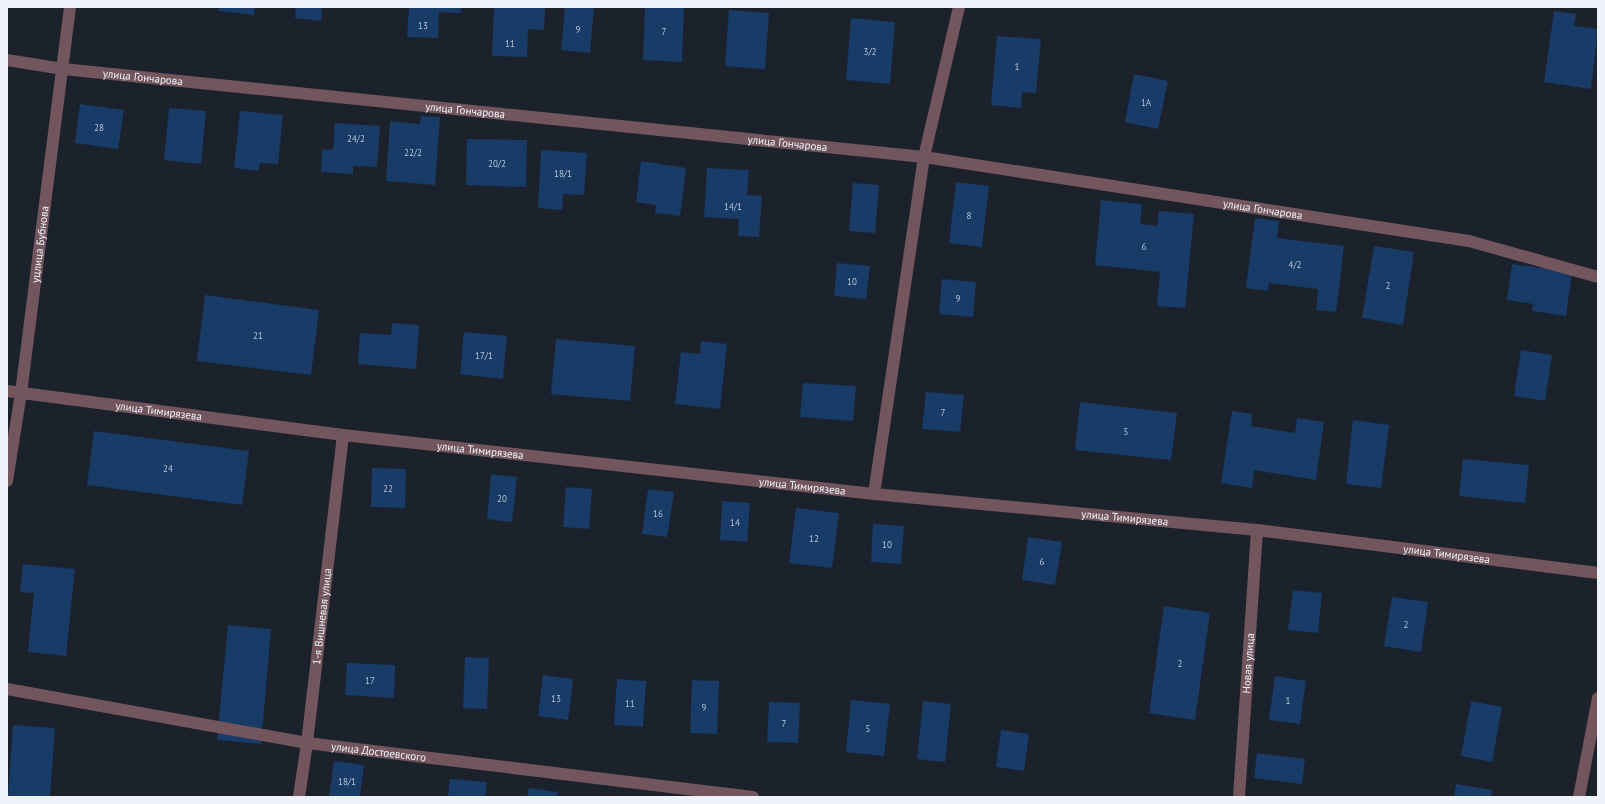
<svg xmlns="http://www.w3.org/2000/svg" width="1605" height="804" viewBox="0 0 1605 804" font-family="'PT Sans',sans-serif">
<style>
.building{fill:#193b68}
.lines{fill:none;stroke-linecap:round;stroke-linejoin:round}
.minor{stroke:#72555d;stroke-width:12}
.labels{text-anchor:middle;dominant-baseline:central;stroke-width:3.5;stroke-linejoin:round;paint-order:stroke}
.number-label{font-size:9px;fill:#b9c5d6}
.street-label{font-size:11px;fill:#eef3fa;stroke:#080b10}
</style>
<rect width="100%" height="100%" fill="#1b222c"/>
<!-- building -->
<path class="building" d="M 219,7 L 255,7 L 254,15 L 218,11 Z
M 296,7 L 322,7 L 321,21 L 295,18 Z
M 409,7 L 461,7 L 461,13 L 439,12 L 438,38 L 407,37 Z
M 494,7 L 545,7 L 544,30 L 528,29 L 527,57 L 492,56 Z
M 565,7 L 594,7 L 590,53 L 561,50 Z
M 645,7 L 684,7 L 682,62 L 643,60 Z
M 729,10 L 769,13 L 765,69 L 725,66 Z
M 1554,11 L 1576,14 L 1574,26 L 1598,29 L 1591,89 L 1544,82 Z
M 851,18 L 895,22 L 890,84 L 846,80 Z
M 997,36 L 1041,39 L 1036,93 L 1022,92 L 1021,108 L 991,105 Z
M 1134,74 L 1168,81 L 1158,129 L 1125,122 Z
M 80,104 L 124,110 L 118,149 L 75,143 Z
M 169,108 L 206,111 L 201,164 L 164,160 Z
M 240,111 L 283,115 L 278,164 L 260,163 L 258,171 L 234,168 Z
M 421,116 L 440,117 L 435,185 L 386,181 L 390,121 L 420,124 Z
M 335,123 L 380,126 L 377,167 L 353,166 L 353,174 L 321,172 L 322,149 L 333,150 Z
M 467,139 L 527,140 L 526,187 L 466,185 Z
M 541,150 L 587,153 L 584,195 L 563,194 L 562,210 L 538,208 Z
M 641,161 L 686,168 L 680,216 L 655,213 L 656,205 L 636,202 Z
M 707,168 L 749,170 L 747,195 L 762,196 L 759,237 L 738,236 L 739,219 L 704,217 Z
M 956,182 L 989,186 L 982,247 L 949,243 Z
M 853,183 L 879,185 L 875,233 L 849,231 Z
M 1101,200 L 1142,204 L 1140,224 L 1157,226 L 1159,211 L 1194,214 L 1185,308 L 1157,306 L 1160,272 L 1095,265 Z
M 1255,218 L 1279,221 L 1277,238 L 1344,246 L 1336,312 L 1316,310 L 1318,289 L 1269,283 L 1268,291 L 1246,288 Z
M 1374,246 L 1414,252 L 1403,325 L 1362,318 Z
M 837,263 L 870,266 L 866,299 L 834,296 Z
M 1512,264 L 1572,272 L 1566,316 L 1532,311 L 1533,304 L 1507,300 Z
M 942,279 L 976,282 L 973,317 L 939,314 Z
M 205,295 L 319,310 L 311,375 L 197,361 Z
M 392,323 L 419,325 L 416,369 L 358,364 L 360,333 L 391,335 Z
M 464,332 L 507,336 L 503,379 L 460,374 Z
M 556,339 L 635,346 L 630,401 L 551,394 Z
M 701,341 L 727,344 L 720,409 L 675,404 L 681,352 L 700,354 Z
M 1521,350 L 1552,355 L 1545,401 L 1514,396 Z
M 803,383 L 856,386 L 853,421 L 800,417 Z
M 926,392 L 964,395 L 960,432 L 922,429 Z
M 1080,402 L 1177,413 L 1171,460 L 1075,450 Z
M 1232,411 L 1252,414 L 1251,426 L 1295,433 L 1297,418 L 1324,422 L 1316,480 L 1254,470 L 1252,488 L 1221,483 Z
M 1353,420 L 1389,425 L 1381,488 L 1346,484 Z
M 94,431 L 249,451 L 242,505 L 87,485 Z
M 1463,459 L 1529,465 L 1525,503 L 1459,496 Z
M 372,468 L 406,469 L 405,508 L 371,507 Z
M 491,474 L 517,477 L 512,522 L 487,519 Z
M 566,487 L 592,489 L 589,529 L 563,527 Z
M 648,489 L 674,492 L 667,537 L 642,534 Z
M 722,501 L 750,503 L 747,542 L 720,540 Z
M 796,508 L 839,513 L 832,568 L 789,563 Z
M 873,524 L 904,526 L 901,564 L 871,562 Z
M 1028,537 L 1062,542 L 1055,585 L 1022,580 Z
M 23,564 L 75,569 L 66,656 L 28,652 L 34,593 L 20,592 Z
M 1293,590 L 1322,593 L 1318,633 L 1288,630 Z
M 1392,597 L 1428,602 L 1421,652 L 1384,646 Z
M 1164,606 L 1210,613 L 1195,720 L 1149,713 Z
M 228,625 L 271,629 L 261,744 L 217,740 Z
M 465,657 L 489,658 L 487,709 L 463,708 Z
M 347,663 L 395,665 L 394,698 L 345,695 Z
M 543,675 L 573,679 L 568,720 L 538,716 Z
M 1275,676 L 1306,681 L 1300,724 L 1269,720 Z
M 617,679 L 646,681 L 643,727 L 614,725 Z
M 692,680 L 719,681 L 717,734 L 690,733 Z
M 851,700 L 890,704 L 884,756 L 846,752 Z
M 923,701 L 951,704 L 945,762 L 917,759 Z
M 1471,701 L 1502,707 L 1492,762 L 1461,756 Z
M 769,702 L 800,703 L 798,743 L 767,742 Z
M 13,725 L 55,728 L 50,797 L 8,797 Z
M 1001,730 L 1029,734 L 1024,771 L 996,767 Z
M 1257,753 L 1305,759 L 1302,784 L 1254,778 Z
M 334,761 L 364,765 L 360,797 L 329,797 Z
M 450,779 L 487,782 L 485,797 L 448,797 Z
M 1456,784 L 1492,790 L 1491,797 L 1454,797 Z
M 529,788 L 558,792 L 557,797 L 527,797 Z"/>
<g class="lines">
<!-- minor -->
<g class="minor">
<path id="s1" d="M 7,60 L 63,69 L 924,157 L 1469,241 L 1598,277"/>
<path id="s2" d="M 7,391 L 343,435 L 874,494 L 1257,530 L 1598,573"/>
<path id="s3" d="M 7,481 L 21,393 L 70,7"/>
<path d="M 874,494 L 924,157 L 959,7"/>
<path id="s4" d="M 7,689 L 307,743 L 753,797"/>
<path id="s5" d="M 299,797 L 307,743 L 343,435"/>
<path id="s6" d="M 1239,797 L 1257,530"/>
<path d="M 1579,797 L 1598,698"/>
</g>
</g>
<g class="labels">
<!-- number labels -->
<g class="number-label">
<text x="423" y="25">13</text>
<text x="578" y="29">9</text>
<text x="664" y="31">7</text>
<text x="510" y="43">11</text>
<text x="870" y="51">3/2</text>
<text x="1017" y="66">1</text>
<text x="1146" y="102">1А</text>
<text x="99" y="127">28</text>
<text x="356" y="138">24/2</text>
<text x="413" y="152">22/2</text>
<text x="497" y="163">20/2</text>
<text x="563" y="173">18/1</text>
<text x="733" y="206">14/1</text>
<text x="969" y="215">8</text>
<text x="1144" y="246">6</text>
<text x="1295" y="264">4/2</text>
<text x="852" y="281">10</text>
<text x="1388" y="285">2</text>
<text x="958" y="298">9</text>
<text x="258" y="335">21</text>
<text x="484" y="355">17/1</text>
<text x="943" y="412">7</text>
<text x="1126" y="431">5</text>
<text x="168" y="468">24</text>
<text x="388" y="488">22</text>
<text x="502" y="498">20</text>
<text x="658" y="513">16</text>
<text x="735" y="522">14</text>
<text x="814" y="538">12</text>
<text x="887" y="544">10</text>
<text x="1042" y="561">6</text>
<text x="1406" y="624">2</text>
<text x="1180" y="663">2</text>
<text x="370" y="680">17</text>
<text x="556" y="698">13</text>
<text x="1288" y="700">1</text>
<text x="630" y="703">11</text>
<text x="704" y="707">9</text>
<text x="784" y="723">7</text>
<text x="868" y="728">5</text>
<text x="347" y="781">18/1</text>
</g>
<!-- street labels -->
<g class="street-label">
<text stroke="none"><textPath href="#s1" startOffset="137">улица Гончарова</textPath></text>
<text stroke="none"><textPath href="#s1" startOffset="461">улица Гончарова</textPath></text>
<text stroke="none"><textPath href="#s1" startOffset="785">улица Гончарова</textPath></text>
<text stroke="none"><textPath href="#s1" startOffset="1265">улица Гончарова</textPath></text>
<text stroke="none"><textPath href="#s3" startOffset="239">уцлица Бубнова</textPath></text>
<text stroke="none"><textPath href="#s2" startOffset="153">улица Тимирязева</textPath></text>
<text stroke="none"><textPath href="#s2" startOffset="477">улица Тимирязева</textPath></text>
<text stroke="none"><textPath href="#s2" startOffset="801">улица Тимирязева</textPath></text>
<text stroke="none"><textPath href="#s2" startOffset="1125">улица Тимирязева</textPath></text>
<text stroke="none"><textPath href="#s2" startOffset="1449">улица Тимирязева</textPath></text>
<text stroke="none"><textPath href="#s5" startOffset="182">1-я Вишневая улица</textPath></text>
<text stroke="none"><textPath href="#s6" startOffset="134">Новая улица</textPath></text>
<text stroke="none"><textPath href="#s4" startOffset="377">улица Достоевского</textPath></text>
</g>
</g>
<!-- border -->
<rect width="1605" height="804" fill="none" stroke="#eef3fa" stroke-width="16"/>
</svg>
